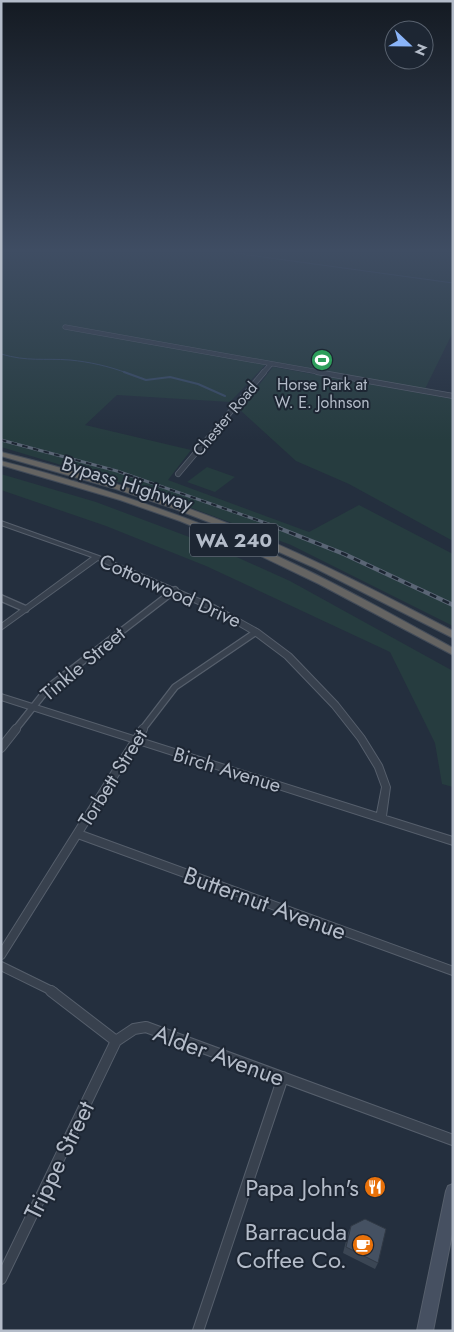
<svg xmlns="http://www.w3.org/2000/svg" width="454" height="1332" viewBox="0 0 454 1332" font-family="Jost,sans-serif">
<style>
.green{fill:#263c3f}
.lines{fill:none;stroke-linecap:round;stroke-linejoin:round}
.stream-far1{stroke:#394c67;stroke-width:1}
.stream{stroke:#394c67;stroke-width:2}
.minor-far4-casing{stroke:#565f6c;stroke-width:5}
.minor-far3-casing{stroke:#565f6c;stroke-width:6}
.minor-far2-casing{stroke:#565f6c;stroke-width:8}
.minor-far1-casing{stroke:#565f6c;stroke-width:10}
.minor-casing{stroke:#565f6c;stroke-width:12}
.tertiary-casing{stroke:#565f6c;stroke-width:2}
.secondary-casing{stroke:#565f6c;stroke-width:2}
.trunk-casing{stroke:#434c59;stroke-width:2}
.minor-far4{stroke:#38414e;stroke-width:4}
.minor-far3{stroke:#38414e;stroke-width:4.5}
.minor-far2{stroke:#38414e;stroke-width:5.5}
.minor-far1{stroke:#38414e;stroke-width:8}
.minor{stroke:#38414e;stroke-width:10}
.tertiary{fill:#38414e;fill-rule:evenodd}
.secondary{fill:#465061;fill-rule:evenodd}
.trunk{fill:#656462;fill-rule:evenodd}
.rail-far1-casing{stroke:#5a6575;stroke-width:3}
.rail-casing{stroke:#5a6575;stroke-width:4.5}
.rail-far1{stroke:#1d2633;stroke-width:2;stroke-dasharray:5.5;stroke-linecap:butt}
.rail{stroke:#1d2633;stroke-width:2.5;stroke-dasharray:7;stroke-linecap:butt}
.wall{fill:#3b4654}
.building{fill:#455162;stroke:#303945}
.labels{text-anchor:middle;dominant-baseline:central;stroke-width:4;stroke-linejoin:round;paint-order:stroke}
.far-poi-label{font-size:16px;fill:#b4bcc9;stroke:#1d2633}
.far-street-label{font-size:16px;fill:#b4bcc9;stroke:#1d2633}
.shield{fill:#1d2633;stroke:#878f9c;stroke-width:1}
.shield-label{font-size:19px;font-weight:bold;fill:#b4bcc9}
.street-label{font-size:20px;fill:#b4bcc9;stroke:#1d2633}
.near-street-label{font-size:24px;fill:#b4bcc9;stroke:#1d2633}
.near-poi-label{font-size:24px;fill:#b4bcc9;stroke:#1d2633;text-anchor:end}
</style>
<rect width="100%" height="100%" fill="#242f3e"/>
<!-- green -->
<path class="green" d="M 1,253 L 453,253 L 453,332 L 425,389 L 269,361 L 230,402 L 117,395 L 85,425 L 191,450 L 168,480 L 309,532 L 359,505 L 453,554 L 453,626 L 291,545 L 138,488 L 1,447 Z
M 273,367 L 453,399 L 453,541 L 349,484 L 296,461 L 240,410 Z
M 207,467 L 235,477 L 215,492 L 187,482 Z
M 1,474 L 96,502 L 208,544 L 290,581 L 453,671 L 453,787 L 442,784 L 435,743 L 390,652 L 206,566 L 106,526 L 1,490 Z"/>
<g class="lines">
<!-- stream-far1 -->
<path class="stream-far1" d="M 234,253 L 453,283
M 1,354 C 28,362 44,358 70,360 C 90,362 108,366 127,373"/>
<!-- stream -->
<path class="stream" d="M 124,372 L 146,380 L 170,377 L 198,384 L 225,396"/>
<!-- minor-far4 casing -->
<g class="minor-far4-casing">
<path id="minor-far4" d="M 65,327 L 324,373
M 263,373 L 271,364"/>
</g>
<!-- minor-far3 casing -->
<g class="minor-far3-casing">
<path id="minor-far3" d="M 317,372 L 453,396
M 178,474 L 264,372"/>
</g>
<!-- minor-far2 casing -->
<g class="minor-far2-casing">
<path id="minor-far2" d="M 1,598 L 26,609
M 15,730 L 49,687 L 175,590
M 142,730 L 175,687 L 256,632"/>
</g>
<!-- minor-far1 casing -->
<g class="minor-far1-casing">
<path id="minor-far1" d="M 1,748 L 16,729
M 78,834 L 453,971
M 1,955 L 143,729
M 1,966 L 54,992"/>
</g>
<!-- minor casing -->
<g class="minor-casing">
<path id="minor" d="M 51,991 L 116,1041 L 134,1029 L 146,1027 L 453,1140
M 1,1279 L 116,1041
M 198,1331 L 283,1077"/>
</g>
<!-- tertiary casing -->
<g class="tertiary-casing">
<path id="tertiary" d="M 1,521 L 99,556 L 216,606 L 259,630 L 291,654 L 338,703 L 364,736 L 382,765 L 390,787 L 386,816 L 453,837 L 453,845 L 1,700 L 1,694 L 377,813 L 382,787 L 375,768 L 358,740 L 332,707 L 285,658 L 253,634 L 212,610 L 98,560 L 1,630 L 1,624 L 92,557 L 1,525 Z"/>
</g>
<!-- secondary casing -->
<g class="secondary-casing">
<path id="secondary" d="M 453,1184 L 453,1229 L 433,1331 L 417,1331 L 446,1191 L 448,1186 Z"/>
</g>
<!-- trunk casing -->
<g class="trunk-casing">
<path id="trunk" d="M 1,452 C 81,472 160,496 237,527 C 311,557 382,594 453,631 L 453,638 L 315,568 L 232,531 L 175,509 L 116,489 L 1,456 Z
M 1,461 C 83,482 165,508 243,541 C 315,571 384,610 453,648 L 453,655 L 319,584 L 238,545 L 180,521 L 120,500 L 1,465 Z"/>
</g>
<!-- minor-far4 -->
<use href="#minor-far4" class="minor-far4"/>
<!-- minor-far3 -->
<use href="#minor-far3" class="minor-far3"/>
<!-- minor-far2 -->
<use href="#minor-far2" class="minor-far2"/>
<!-- minor-far1 -->
<use href="#minor-far1" class="minor-far1"/>
<!-- minor -->
<use href="#minor" class="minor"/>
<!-- tertiary -->
<use href="#tertiary" class="tertiary"/>
<!-- secondary -->
<use href="#secondary" class="secondary"/>
<!-- trunk -->
<use href="#trunk" class="trunk"/>
<!-- rail-far1 casing -->
<g class="rail-far1-casing">
<path id="rail-far1" d="M 1,440 L 117,471 L 280,528"/>
</g>
<!-- rail casing -->
<g class="rail-casing">
<path id="rail" d="M 276,527 L 344,554 L 453,605"/>
</g>
<!-- rail-far1 -->
<use href="#rail-far1" class="rail-far1"/>
<!-- rail -->
<use href="#rail" class="rail"/>
</g>
<!-- wall -->
<path class="wall" d="M 351,1226 L 378,1263 L 375,1269 L 343,1253 L 348,1233 Z"/>
<!-- building -->
<path class="building" d="M 365,1219 L 386,1229 L 378,1263 L 346,1247 L 351,1226 Z"/>
<!-- sky -->
<linearGradient id="sky" x2="0" y2="1"><stop stop-color="#141a22"/><stop offset="0.57" stop-color="#3f4d63"/><stop offset="1" stop-color="#3f4d63" stop-opacity="0"/></linearGradient>
<rect width="454" height="440" fill="url(#sky)"/>
<!-- icons -->
<defs>
<g id="stadium-disc" transform="scale(1.125)"><circle r="9.5" fill="#2e9e5b" stroke="#1d2633"/><path d="M0-5a6.5 5 0 1 0 0 10a6.5 5 0 1 0 0-10ZM-3.5-1.8h7v3.6h-7Z" fill="#fff"/></g>
<g id="restaurant-disc" transform="scale(1.125)"><circle r="9.5" fill="#e8710a" stroke="#1d2633"/><path d="M-5-6h1v4h1v-4h1v4h1v-4h1v5L-1.5 .5V6h-2V.5L-5-1ZM5-6V6H3V1.5H1.5Q1.5-4 5-6Z" fill="#fff"/></g>
<g id="cafe-disc" transform="scale(1.125)"><circle r="9.5" fill="#e8710a" stroke="#1d2633"/><path d="M-5.5-4.5H6V0H3Q3 3.5 0 3.5H-2.5Q-5.5 3.5-5.5 0ZM3-3.2v2h1.7v-2ZM-6 4.5H4V6H-6Z" fill="#fff"/></g>
</defs>
<g fill-rule="evenodd">
<use href="#stadium-disc" x="322" y="360"/>
<use href="#restaurant-disc" x="375" y="1187"/>
<use href="#cafe-disc" x="363" y="1245"/>
</g>
<g class="labels">
<!-- far-poi labels -->
<g class="far-poi-label">
<text x="322" y="384">Horse Park at<tspan x="322" dy="18">W. E. Johnson</tspan></text>
</g>
<!-- far-street labels -->
<g class="far-street-label">
<text transform="translate(225 419) rotate(-50)">Chester Road</text>
</g>
<!-- shield labels -->
<rect class="shield" x="190" y="523.5" width="88" height="33" rx="4"/>
<g class="shield-label">
<text x="234" y="540">WA 240</text>
</g>
<!-- street labels -->
<g class="street-label">
<text transform="translate(127 484) rotate(18)">Bypass Highway</text>
<text transform="translate(170 591) rotate(24)">Cottonwood Drive</text>
<text transform="translate(83 664) rotate(-40)">Tinkle Street</text>
<text transform="translate(227 770) rotate(17)">Birch Avenue</text>
<text transform="translate(113 778) rotate(-58)">Torbett Street</text>
</g>
<!-- near-street labels -->
<g class="near-street-label">
<text transform="translate(265 903) rotate(20)">Butternut Avenue</text>
<text transform="translate(219 1055) rotate(20)">Alder Avenue</text>
<text transform="translate(59 1160) rotate(-64)">Trippe Street</text>
</g>
<!-- near-poi labels -->
<g class="near-poi-label">
<text x="359" y="1187">Papa John's</text>
<text x="347" y="1231">Barracuda<tspan x="347" dy="28">Coffee Co.</tspan></text>
</g>
</g>
<!-- border -->
<rect width="454" height="1332" fill="none" stroke="#b4bcc9" stroke-width="5"/>
<!-- north arrow -->
<g transform="translate(409 45) rotate(112)"><circle r="24" fill="#1d2633" stroke="#59626f"/>
<path d="M0-4L9 19L0 12L-9 19Z" fill="#8ab4f8"/>
<text y="-8" font-size="14" font-weight="bold" text-anchor="middle" fill="#b4bcc9">N</text>
</g>
</svg>
